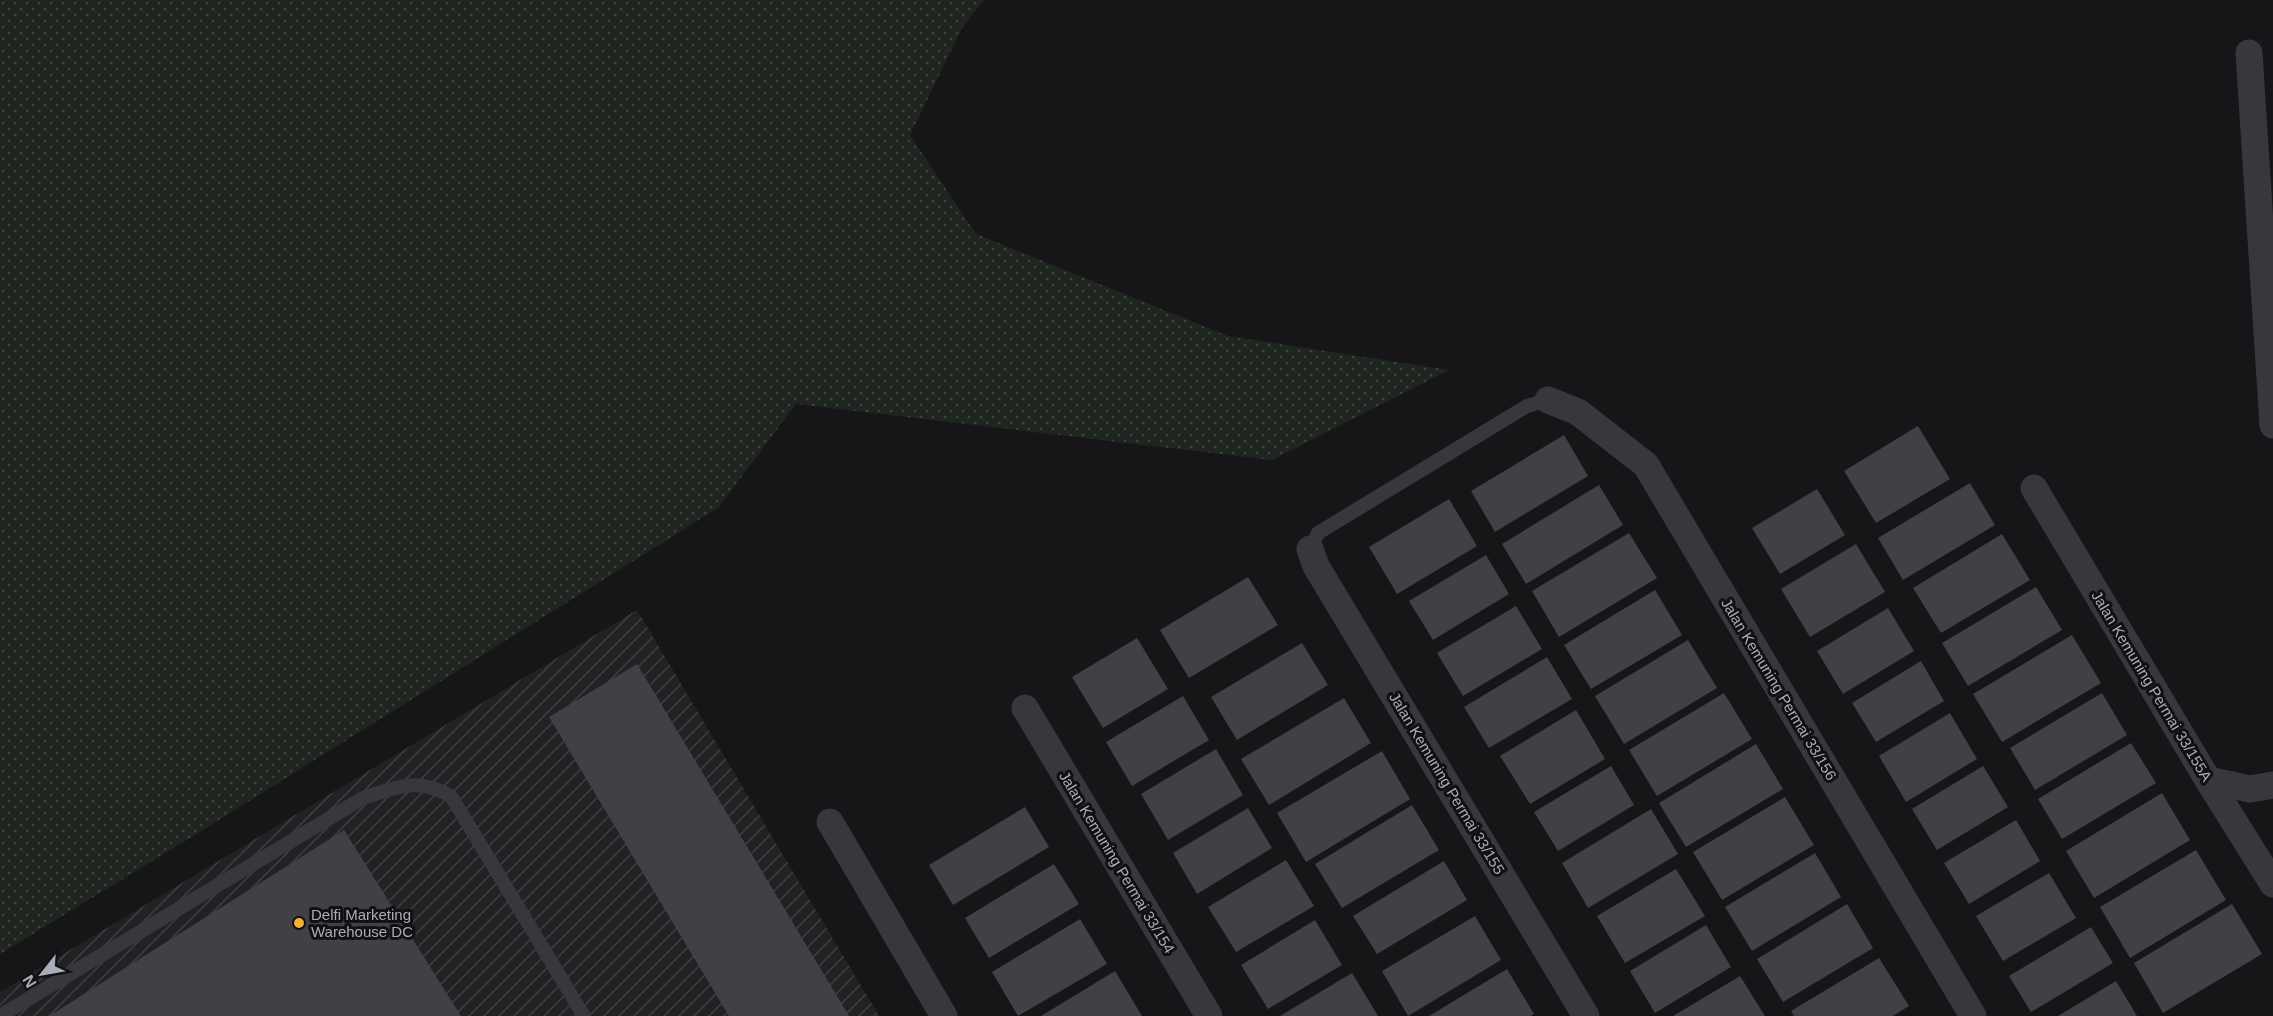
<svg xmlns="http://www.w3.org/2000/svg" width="2273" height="1016" viewBox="0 0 2273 1016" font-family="Helvetica,sans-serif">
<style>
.industrial{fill:url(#industrial-furrows)}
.grass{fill:url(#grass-dots)}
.building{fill:#404145}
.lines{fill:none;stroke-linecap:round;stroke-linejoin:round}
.lane{stroke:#37383d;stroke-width:14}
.street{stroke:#37383d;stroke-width:27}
.poi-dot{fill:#f2b134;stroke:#111113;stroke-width:2}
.labels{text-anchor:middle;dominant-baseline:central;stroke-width:6;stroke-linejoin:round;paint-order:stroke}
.street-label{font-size:15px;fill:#a8adb8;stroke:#111113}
.poi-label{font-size:15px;fill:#a8adb8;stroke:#111113;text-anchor:start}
</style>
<defs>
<pattern id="industrial-furrows" width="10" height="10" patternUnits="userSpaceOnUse" patternTransform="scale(1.5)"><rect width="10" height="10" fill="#222225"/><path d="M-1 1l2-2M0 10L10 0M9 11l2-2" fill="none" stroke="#3f3f43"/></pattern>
<pattern id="grass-dots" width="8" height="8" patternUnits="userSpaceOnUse" patternTransform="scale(1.5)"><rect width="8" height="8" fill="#1e261f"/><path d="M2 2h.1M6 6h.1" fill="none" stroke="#3c433d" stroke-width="1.8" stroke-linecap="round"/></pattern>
</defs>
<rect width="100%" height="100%" fill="#161618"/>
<!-- industrial -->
<path class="industrial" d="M 637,610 L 879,1016 L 0,1016 L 0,992 Z"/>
<!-- grass -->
<path class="grass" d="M 0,0 L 984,0 L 962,28 L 910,135 L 976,234 L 1228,336 L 1449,370 L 1272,460 L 796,404 L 718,508 L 190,838 L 0,954 Z"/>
<!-- building -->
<path class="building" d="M 1918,426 L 1950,479 L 1876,523 L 1844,471 Z
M 1564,435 L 1588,476 L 1495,532 L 1471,491 Z
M 1970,483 L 1995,525 L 1903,580 L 1878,538 Z
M 1599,485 L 1623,525 L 1526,584 L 1502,544 Z
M 1817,489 L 1845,535 L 1780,574 L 1752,528 Z
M 1449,499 L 1477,546 L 1397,594 L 1369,547 Z
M 1629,533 L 1657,578 L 1559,637 L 1532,591 Z
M 2002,534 L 2030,580 L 1941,633 L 1913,588 Z
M 1856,544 L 1885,592 L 1810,637 L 1781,589 Z
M 1486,555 L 1509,594 L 1433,640 L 1409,601 Z
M 1248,577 L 1278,625 L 1189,678 L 1160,630 Z
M 2036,587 L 2062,630 L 1968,686 L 1942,643 Z
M 1655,590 L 1682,635 L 1591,689 L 1564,645 Z
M 1516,606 L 1542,649 L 1463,696 L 1437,653 Z
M 1888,608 L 1914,651 L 1843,694 L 1817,651 Z
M 2072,635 L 2101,683 L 2002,742 L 1973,694 Z
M 1137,638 L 1168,689 L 1103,728 L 1072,677 Z
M 1688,640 L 1717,688 L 1624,744 L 1595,696 Z
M 1302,643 L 1328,685 L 1237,740 L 1211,697 Z
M 1547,657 L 1572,699 L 1489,748 L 1464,707 Z
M 1921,661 L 1944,701 L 1876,742 L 1852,703 Z
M 637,664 L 849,1016 L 729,1016 L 549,717 Z
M 1724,693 L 1752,739 L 1657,796 L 1629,750 Z
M 2102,693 L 2127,735 L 2035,790 L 2010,748 Z
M 1183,696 L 1209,740 L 1132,786 L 1106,742 Z
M 1344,698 L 1371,743 L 1269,805 L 1241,759 Z
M 1576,710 L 1605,759 L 1530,804 L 1500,756 Z
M 1950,713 L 1977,759 L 1906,802 L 1879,756 Z
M 2131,743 L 2156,783 L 2062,839 L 2038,799 Z
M 1756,744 L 1783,789 L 1686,847 L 1659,803 Z
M 1216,749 L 1243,795 L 1168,840 L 1141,794 Z
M 1382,751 L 1410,799 L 1306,862 L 1277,813 Z
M 1611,766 L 1634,805 L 1558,851 L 1534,812 Z
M 1983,766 L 2008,807 L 1937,850 L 1912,809 Z
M 2162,793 L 2190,840 L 2094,898 L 2066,851 Z
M 1785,797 L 1814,845 L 1722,900 L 1693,852 Z
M 1412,805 L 1439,850 L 1342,908 L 1315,864 Z
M 1025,807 L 1049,847 L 953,905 L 929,865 Z
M 1248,808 L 1272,848 L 1197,894 L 1173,853 Z
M 1651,809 L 1678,854 L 1588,908 L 1562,863 Z
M 2016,820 L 2040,861 L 1969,904 L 1944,863 Z
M 344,830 L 461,1016 L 49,1016 Z
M 2196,850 L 2226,900 L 2130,958 L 2100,907 Z
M 1815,853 L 1841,897 L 1752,951 L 1725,907 Z
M 1286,860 L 1314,906 L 1236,952 L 1208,907 Z
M 1444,861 L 1467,900 L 1377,954 L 1353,916 Z
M 1054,864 L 1079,904 L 989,958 L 965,918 Z
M 1676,869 L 1705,916 L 1625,963 L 1597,916 Z
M 2049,873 L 2076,918 L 2003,961 L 1976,916 Z
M 1847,904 L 1873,948 L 1783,1002 L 1757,959 Z
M 2232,904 L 2262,954 L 2163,1013 L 2134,963 Z
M 1475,916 L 1501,960 L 1408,1016 L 1382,971 Z
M 1080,919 L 1107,964 L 1018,1016 L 992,972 Z
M 1315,920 L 1342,965 L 1268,1009 L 1241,965 Z
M 1706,925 L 1731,967 L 1655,1013 L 1630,971 Z
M 2091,927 L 2113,963 L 2031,1012 L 2009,976 Z
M 1879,958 L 1909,1006 L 1893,1016 L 1794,1016 L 1791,1011 Z
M 1507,969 L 1534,1014 L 1531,1016 L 1429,1016 Z
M 1115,971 L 1142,1016 L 1041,1016 Z
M 1352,973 L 1378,1016 L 1280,1016 Z
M 1740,976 L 1765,1016 L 1673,1016 Z
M 2116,981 L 2137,1016 L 2058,1016 Z"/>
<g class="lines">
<!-- lane -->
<path class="lane" d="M 1310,549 L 1318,533 L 1527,406 L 1548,400
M 0,1016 L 363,798 C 397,787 417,777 451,796 L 584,1016"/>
<!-- street -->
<path class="street" d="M 2249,53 L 2273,425
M 1548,400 L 1578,412 L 1646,465 L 1973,1016
M 2034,488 L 2208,780 L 2273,884
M 1310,549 L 1316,566 L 1586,1016
M 1025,708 L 1209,1016
M 2208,780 L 2250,789 L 2273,785
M 830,822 L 944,1016"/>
</g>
<!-- markers -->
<circle class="poi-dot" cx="299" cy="923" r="6"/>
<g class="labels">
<!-- street labels -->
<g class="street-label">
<text transform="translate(2152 686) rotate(59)">Jalan Kemuning Permai 33/155A</text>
<text transform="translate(1779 689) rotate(59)">Jalan Kemuning Permai 33/156</text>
<text transform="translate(1447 783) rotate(59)">Jalan Kemuning Permai 33/155</text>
<text transform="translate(1117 862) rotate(59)">Jalan Kemuning Permai 33/154</text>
</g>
<!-- poi labels -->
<g class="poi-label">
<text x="311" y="914">Delfi Marketing<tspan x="311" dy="17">Warehouse DC</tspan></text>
</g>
</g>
<!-- north arrow -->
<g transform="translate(42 974) rotate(239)" stroke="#111113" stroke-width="4.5" paint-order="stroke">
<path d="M0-4.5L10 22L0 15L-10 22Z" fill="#a8adb8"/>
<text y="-9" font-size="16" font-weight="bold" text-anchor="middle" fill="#a8adb8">N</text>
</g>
</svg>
